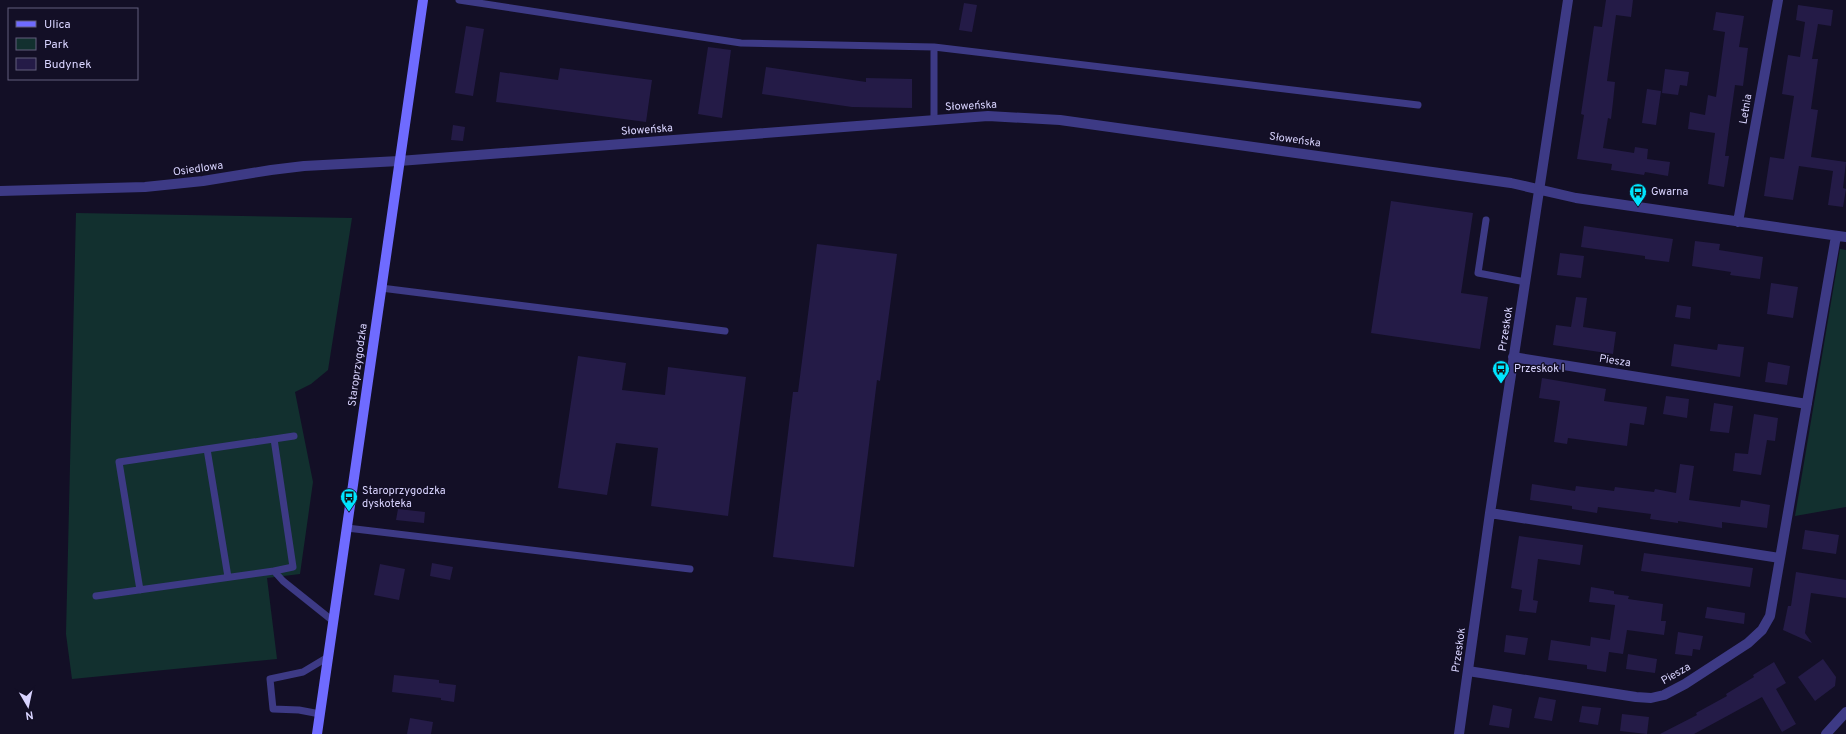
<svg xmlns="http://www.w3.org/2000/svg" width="1846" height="734" viewBox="0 0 1846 734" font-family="Overpass,sans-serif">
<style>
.green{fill:#12302f}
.building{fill:#241b47}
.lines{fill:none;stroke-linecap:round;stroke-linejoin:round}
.lane{stroke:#3d3a85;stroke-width:7}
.street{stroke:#3d3a85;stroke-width:10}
.secondary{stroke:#6f6bff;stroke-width:10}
.labels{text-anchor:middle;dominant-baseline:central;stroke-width:3;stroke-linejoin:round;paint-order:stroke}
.street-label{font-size:11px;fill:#d9d4ff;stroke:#130f26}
.poi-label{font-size:11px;fill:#d9d4ff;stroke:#130f26;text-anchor:start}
</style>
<rect width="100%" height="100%" fill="#130f26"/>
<!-- green -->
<path class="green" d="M 76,213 L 352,218 L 328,370 L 311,384 L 295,392 L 313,482 L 300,574 L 267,578 L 277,659 L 72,679 L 66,634 Z
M 1840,249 L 1846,250 L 1846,507 L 1795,516 Z"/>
<!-- building -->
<path class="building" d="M 1606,0 L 1633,0 L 1631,17 L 1616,15 L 1607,81 L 1615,82 L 1613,102 L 1611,119 L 1608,118 L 1603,148 L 1634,153 L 1635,147 L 1648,149 L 1647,159 L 1670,162 L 1668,176 L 1645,172 L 1644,175 L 1611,170 L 1612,164 L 1577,159 L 1584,115 L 1581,114 L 1594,26 L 1602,27 Z
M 964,3 L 977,5 L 972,32 L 959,30 Z
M 1798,5 L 1833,10 L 1831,26 L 1818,24 L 1812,59 L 1818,59 L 1811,109 L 1818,110 L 1811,157 L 1846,162 L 1843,188 L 1846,189 L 1843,207 L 1828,205 L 1833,171 L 1799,166 L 1793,200 L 1764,196 L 1770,157 L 1784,159 L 1794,96 L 1782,94 L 1785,74 L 1788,55 L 1800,57 L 1805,22 L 1796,20 Z
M 1716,12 L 1744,16 L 1739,47 L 1748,48 L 1743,86 L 1735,85 L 1725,156 L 1729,156 L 1724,187 L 1708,184 L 1715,133 L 1688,129 L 1690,112 L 1705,115 L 1708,95 L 1716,97 L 1725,32 L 1713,30 Z
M 466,26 L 484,29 L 473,96 L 455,93 Z
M 708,47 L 731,50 L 722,118 L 698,114 Z
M 766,67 L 866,82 L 866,78 L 912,79 L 912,108 L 852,107 L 762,94 Z
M 560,68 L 652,80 L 646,122 L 496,102 L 500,72 L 558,80 Z
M 1665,69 L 1689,72 L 1687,86 L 1680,85 L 1678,95 L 1662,93 Z
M 1647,89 L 1661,91 L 1656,125 L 1642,123 Z
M 453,125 L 465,127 L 463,141 L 451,140 Z
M 1391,201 L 1473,213 L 1461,293 L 1488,297 L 1480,349 L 1371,333 Z
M 1584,226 L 1673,239 L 1669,262 L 1645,259 L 1645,256 L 1581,247 Z
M 1695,241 L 1720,244 L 1719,250 L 1763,257 L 1760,279 L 1730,275 L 1731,272 L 1692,266 Z
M 817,244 L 897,254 L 880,381 L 877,380 L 854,567 L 773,557 L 793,392 L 798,392 Z
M 1560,253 L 1584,256 L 1581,278 L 1557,275 Z
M 1771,283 L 1798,287 L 1793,318 L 1767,314 Z
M 1576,297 L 1587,298 L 1583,327 L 1616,332 L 1613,354 L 1553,345 L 1556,325 L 1571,327 Z
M 1677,305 L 1691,307 L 1690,319 L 1675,317 Z
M 1674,344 L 1717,350 L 1718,344 L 1744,347 L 1740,377 L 1671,366 Z
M 578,356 L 626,363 L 622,390 L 665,395 L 668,367 L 746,377 L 728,516 L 651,506 L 658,448 L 616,443 L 607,495 L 558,488 Z
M 1768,362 L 1790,366 L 1787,385 L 1765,382 Z
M 1542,378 L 1606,389 L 1604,401 L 1647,407 L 1644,425 L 1630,423 L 1627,446 L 1568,438 L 1567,444 L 1554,442 L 1560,401 L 1539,398 Z
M 1666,396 L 1689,399 L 1687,418 L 1663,414 Z
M 1714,403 L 1733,406 L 1729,433 L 1710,431 Z
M 1754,414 L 1778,418 L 1775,441 L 1767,440 L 1761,475 L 1733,471 L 1735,453 L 1748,454 Z
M 1680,464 L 1694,466 L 1689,500 L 1740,507 L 1741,500 L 1770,505 L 1767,528 L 1722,522 L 1722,528 L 1678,521 L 1678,523 L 1650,519 L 1651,514 L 1598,507 L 1597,513 L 1572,509 L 1572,506 L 1530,500 L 1532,484 L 1575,491 L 1576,486 L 1614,491 L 1615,487 L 1654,492 L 1655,489 L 1676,493 Z
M 398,509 L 425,512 L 424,523 L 396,520 Z
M 1805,530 L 1839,535 L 1836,554 L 1802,549 Z
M 1519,536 L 1583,545 L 1580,565 L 1538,559 L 1533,600 L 1538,601 L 1536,613 L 1519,611 L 1522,590 L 1511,588 Z
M 1644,553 L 1753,568 L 1750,587 L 1641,571 Z
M 432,563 L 453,567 L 450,580 L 430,576 Z
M 380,564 L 405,569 L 399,600 L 374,595 Z
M 1796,572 L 1846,580 L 1846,598 L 1811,593 L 1805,633 L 1812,643 L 1783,630 L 1788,606 L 1791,606 Z
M 1591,587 L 1614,591 L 1614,594 L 1629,596 L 1628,599 L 1663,604 L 1661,621 L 1666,621 L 1664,635 L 1627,630 L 1623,654 L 1609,652 L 1606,672 L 1587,669 L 1587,665 L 1548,660 L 1551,640 L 1590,646 L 1591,637 L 1610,640 L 1615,605 L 1589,602 Z
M 1707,607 L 1745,613 L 1744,624 L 1705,618 Z
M 1678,632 L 1703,636 L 1700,650 L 1693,649 L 1692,656 L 1675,654 Z
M 1506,635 L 1528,638 L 1525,655 L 1504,652 Z
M 1628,654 L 1657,659 L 1655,673 L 1626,669 Z
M 1823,659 L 1836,677 L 1835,686 L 1815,701 L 1798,677 Z
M 1774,662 L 1786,683 L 1776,689 L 1796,724 L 1782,732 L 1762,697 L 1694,734 L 1660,734 L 1697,715 L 1696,713 L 1727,696 L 1726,694 L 1754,677 L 1753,675 Z
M 394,675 L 439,680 L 439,683 L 456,685 L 454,702 L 441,700 L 441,698 L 392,692 Z
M 1539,697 L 1556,700 L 1552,721 L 1534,718 Z
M 1493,705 L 1512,709 L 1509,728 L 1489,725 Z
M 1582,706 L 1601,708 L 1598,725 L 1579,722 Z
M 1622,714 L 1649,717 L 1647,734 L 1620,731 Z
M 410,718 L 433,722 L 431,734 L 407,734 Z"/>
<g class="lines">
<!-- lane -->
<path class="lane" d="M 459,0 L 741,43 L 934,47
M 934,120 L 934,47 L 1418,105
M 1486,220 L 1478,273 L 1526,282
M 381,288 L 725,331
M 274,439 L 293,567 L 274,571
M 207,449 L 228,577
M 347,528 L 690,569
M 140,590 L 119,462 L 294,436
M 96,596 L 274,571 L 283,581 L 333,621
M 320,714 L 299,710 L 273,709 L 270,679 L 303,672 L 328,657"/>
<!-- street -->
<path class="street" d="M 0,191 L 145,187 L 203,181 L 271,170 L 304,166 L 399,161 L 988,116 L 1060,120 L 1511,183 L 1576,198 L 1846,237
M 1738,222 L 1778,0
M 1513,357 L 1807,404
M 1490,513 L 1780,558
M 1468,671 L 1636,697 L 1651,698 L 1664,695 L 1685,684 L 1748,643 L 1762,630 L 1770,616 L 1836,236
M 1459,734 L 1490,513 L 1568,0
M 1826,734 L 1846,712"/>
<!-- secondary -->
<path class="secondary" d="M 317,734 L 423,0"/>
</g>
<!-- icons -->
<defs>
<g id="bus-pin" transform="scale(0.9)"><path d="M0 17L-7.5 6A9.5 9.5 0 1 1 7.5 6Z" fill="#00e5ff" stroke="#130f26"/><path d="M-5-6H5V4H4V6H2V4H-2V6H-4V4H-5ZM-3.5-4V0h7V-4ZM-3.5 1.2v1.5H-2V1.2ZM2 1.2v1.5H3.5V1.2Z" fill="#111"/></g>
</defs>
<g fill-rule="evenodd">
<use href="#bus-pin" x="1638" y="192"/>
<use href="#bus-pin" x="1501" y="369"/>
<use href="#bus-pin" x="349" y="497"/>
</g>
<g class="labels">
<!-- street labels -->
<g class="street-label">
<text transform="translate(971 106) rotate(-3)">Słoweńska</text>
<text transform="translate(1746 109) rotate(-80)">Letnia</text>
<text transform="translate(647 130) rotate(-4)">Słoweńska</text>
<text transform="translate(1295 140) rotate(8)">Słoweńska</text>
<text transform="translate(198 169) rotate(-8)">Osiedlowa</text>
<text transform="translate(1506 329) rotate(-81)">Przeskok</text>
<text transform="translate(1615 361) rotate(9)">Piesza</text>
<text transform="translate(358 365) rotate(-82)">Staroprzygodzka</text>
<text transform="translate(1459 650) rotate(-82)">Przeskok</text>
<text transform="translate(1676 674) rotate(-30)">Piesza</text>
</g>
<!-- poi labels -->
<g class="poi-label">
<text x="1651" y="192">Gwarna</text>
<text x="1514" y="369">Przeskok I</text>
<text x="362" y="491">Staroprzygodzka<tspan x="362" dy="13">dyskoteka</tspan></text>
</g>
</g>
<!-- legend -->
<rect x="8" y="8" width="130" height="72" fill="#130f26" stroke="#625e7d"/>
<rect x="16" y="21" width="20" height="6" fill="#6f6bff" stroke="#625e7d"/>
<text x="44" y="28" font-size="12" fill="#d9d4ff">Ulica</text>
<rect x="16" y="38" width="20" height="12" fill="#12302f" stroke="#625e7d"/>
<text x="44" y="48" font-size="12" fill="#d9d4ff">Park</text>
<rect x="16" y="58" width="20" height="12" fill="#241b47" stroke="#625e7d"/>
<text x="44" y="68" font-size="12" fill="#d9d4ff">Budynek</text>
<!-- north arrow -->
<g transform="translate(28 706) rotate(171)" stroke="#130f26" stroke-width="3" paint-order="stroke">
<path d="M0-3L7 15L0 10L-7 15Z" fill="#d9d4ff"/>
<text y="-6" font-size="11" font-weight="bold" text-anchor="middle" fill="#d9d4ff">N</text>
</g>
</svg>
